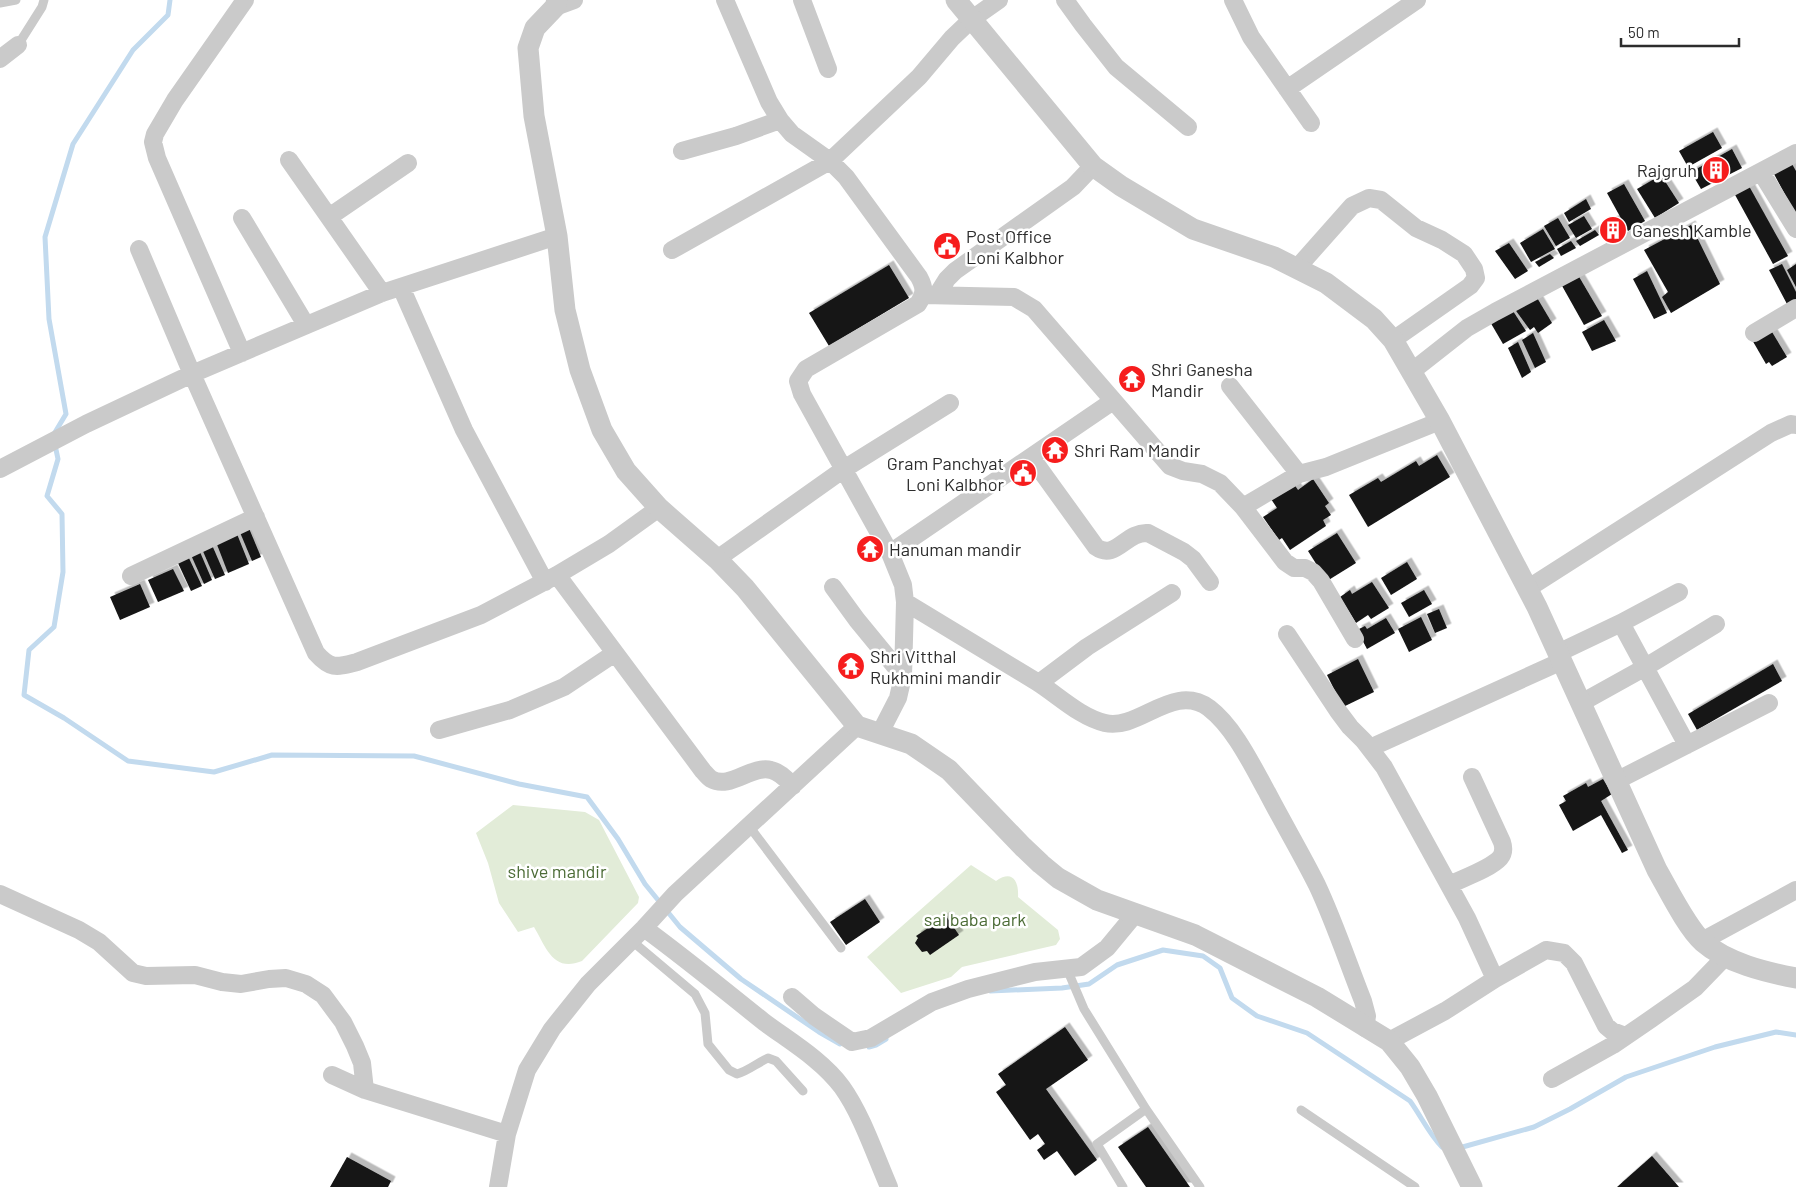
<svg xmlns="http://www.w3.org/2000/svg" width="1796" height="1187" viewBox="0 0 1796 1187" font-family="Barlow,sans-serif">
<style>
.green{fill:#e2ecd8}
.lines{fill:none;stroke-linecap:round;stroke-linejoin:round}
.stream{stroke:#c2daee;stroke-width:5}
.building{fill:#141414;filter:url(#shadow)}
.service{stroke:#cacaca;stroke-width:9}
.minor{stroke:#cacaca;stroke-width:18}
.tertiary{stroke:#cacaca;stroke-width:21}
.labels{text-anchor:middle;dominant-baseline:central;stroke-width:5;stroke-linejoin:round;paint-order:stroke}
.poi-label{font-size:18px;fill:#2d2d2d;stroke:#fff;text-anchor:start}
.park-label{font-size:18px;fill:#4c6c36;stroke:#fff}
</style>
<defs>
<filter id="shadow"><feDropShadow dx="4.5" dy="-4.5" stdDeviation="0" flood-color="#0004"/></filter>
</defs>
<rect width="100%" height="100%" fill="#fff"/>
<!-- green -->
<path class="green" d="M 513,805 L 585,812 L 599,820 L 639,897 L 638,903 L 582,961 C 553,973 546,947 534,927 L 518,932 L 499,903 L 488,863 L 476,833 Z
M 971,865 L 996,881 C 1013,869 1019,882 1018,897 L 1058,930 L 1060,939 L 1056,945 L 962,967 L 951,977 L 901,993 L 867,957 Z"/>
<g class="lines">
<!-- stream -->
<path class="stream" d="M 54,434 L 66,414 L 49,319 L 45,237 L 73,144 L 133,50 L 168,15 L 170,0
M 55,445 L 58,459 L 47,496 L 62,514 L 63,572 L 54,627 L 29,650 L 24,695 L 64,718 L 128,761 L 214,772 L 272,755 L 414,756 L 519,784 L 587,797 L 618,839 L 645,884 L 680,927 L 741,979 L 819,1032 L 840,1044
M 990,991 L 1062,988 L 1089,984 L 1117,965 L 1163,950 L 1203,956 L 1220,968 L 1232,998 L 1257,1016 L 1307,1033 L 1410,1101 C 1421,1116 1429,1134 1442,1147
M 869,1047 L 876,1045 L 886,1039
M 1459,1148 L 1534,1127 L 1570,1109 L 1626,1077 L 1715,1047 L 1776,1032 L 1796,1035"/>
</g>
<!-- building -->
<path class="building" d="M 1713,132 L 1722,148 L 1688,167 L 1679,151 Z
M 1732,149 L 1742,168 L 1701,189 L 1691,172 Z
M 1792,164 L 1796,171 L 1796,215 L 1774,174 Z
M 1661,175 L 1679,203 L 1655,218 L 1637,189 Z
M 1624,184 L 1645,221 L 1628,231 L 1607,193 Z
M 1749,186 L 1788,256 L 1773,264 L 1734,193 Z
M 1586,199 L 1591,209 L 1569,222 L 1564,213 Z
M 1584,216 L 1592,229 L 1576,238 L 1568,225 Z
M 1558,218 L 1570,238 L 1556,246 L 1544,226 Z
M 1618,218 L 1625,234 L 1609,243 L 1600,227 Z
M 1691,225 L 1720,284 L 1671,313 L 1662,297 L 1668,292 L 1644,250 Z
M 1543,229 L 1555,249 L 1531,262 L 1520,243 Z
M 1595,230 L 1599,235 L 1580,246 L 1576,241 Z
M 1571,241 L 1576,248 L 1561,256 L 1557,249 Z
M 1509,243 L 1528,271 L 1515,279 L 1495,251 Z
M 1550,254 L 1554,258 L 1539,267 L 1535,262 Z
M 1782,264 L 1796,292 L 1796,300 L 1787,304 L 1769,270 Z
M 1796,264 L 1796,287 L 1787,270 Z
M 889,265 L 909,298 L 829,346 L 809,313 Z
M 1647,271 L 1667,313 L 1654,319 L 1633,279 Z
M 1578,275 L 1602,316 L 1584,325 L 1561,284 Z
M 1536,296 L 1552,323 L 1538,333 L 1534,327 L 1530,330 L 1514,308 Z
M 1511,308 L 1526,331 L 1503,344 L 1489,320 Z
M 1604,320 L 1616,341 L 1592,351 L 1582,332 Z
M 1769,327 L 1787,357 L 1772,366 L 1769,362 L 1766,364 L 1751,338 Z
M 1533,333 L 1546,362 L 1535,368 L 1522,340 Z
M 1518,342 L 1531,372 L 1522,378 L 1508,348 Z
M 1437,455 L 1450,477 L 1368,527 L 1349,495 L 1378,478 L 1381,482 L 1416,461 L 1419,466 Z
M 1313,479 L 1329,503 L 1325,506 L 1331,515 L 1323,520 L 1326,526 L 1290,550 L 1282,538 L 1279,540 L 1263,517 L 1277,508 L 1269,496 L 1292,481 L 1298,490 Z
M 248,526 L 261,557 L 252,561 L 239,530 Z
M 1337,533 L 1356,563 L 1327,581 L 1308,551 Z
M 237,534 L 249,564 L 228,573 L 216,542 Z
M 212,545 L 225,575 L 215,579 L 202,549 Z
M 200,552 L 212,580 L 204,584 L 191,555 Z
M 188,556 L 202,586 L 191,591 L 177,561 Z
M 1407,562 L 1417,579 L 1391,595 L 1381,578 Z
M 173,569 L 184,591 L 158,602 L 148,580 Z
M 1372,582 L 1389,608 L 1371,619 L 1368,615 L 1356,623 L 1340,597 L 1350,590 L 1352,594 Z
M 140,584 L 150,607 L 120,620 L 110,597 Z
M 1424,590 L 1432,604 L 1409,617 L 1401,603 Z
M 1439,609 L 1447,628 L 1435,633 L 1427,614 Z
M 1421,617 L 1432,640 L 1409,652 L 1398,629 Z
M 1386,618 L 1395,633 L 1367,649 L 1357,630 L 1365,626 L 1367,629 Z
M 1358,659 L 1374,692 L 1343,707 L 1327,675 Z
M 1773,664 L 1782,681 L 1697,730 L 1688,714 Z
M 1603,779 L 1612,794 L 1601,801 L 1628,850 L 1622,853 L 1601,815 L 1573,831 L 1559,805 L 1566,801 L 1563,796 L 1586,783 L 1588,787 Z
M 865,899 L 880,922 L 846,945 L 830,922 Z
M 946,916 L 959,935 L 930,955 L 927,951 L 922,952 L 915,943 L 918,938 L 916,936 Z
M 1065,1027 L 1088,1060 L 1046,1089 L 1097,1160 L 1075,1176 L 1057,1151 L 1044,1160 L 1037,1150 L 1045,1144 L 1038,1134 L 1030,1140 L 996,1092 L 1006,1085 L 998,1074 Z
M 1148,1127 L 1190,1187 L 1146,1187 L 1118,1147 Z
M 1652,1156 L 1679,1187 L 1617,1187 Z
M 347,1157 L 391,1181 L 388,1187 L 330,1187 Z"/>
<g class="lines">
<!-- service -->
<path class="service" d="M 0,3 L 16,0
M 18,45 L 42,7 L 44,0
M 749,826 L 841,948
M 632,941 L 695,994 L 705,1013 L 708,1044 L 729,1070 L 737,1074 C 748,1071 757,1063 768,1058 L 776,1061 L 803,1091
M 1067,969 L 1084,1009 L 1146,1109 L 1200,1187
M 1301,1110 L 1415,1187
M 1123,1187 L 1097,1144 L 1146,1109"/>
<!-- minor -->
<path class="minor" d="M 725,0 L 769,102 L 780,120 L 792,134 L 830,161 L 846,177 L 919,277 C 925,288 925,293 918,304 L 806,369 L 798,381 L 802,394 L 890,553 L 903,585 L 905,602 L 903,676 L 898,698 L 880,733
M 802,0 L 828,69
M 1065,0 L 1083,25 L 1116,67 L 1188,127
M 1233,0 L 1251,37 L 1311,123
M 555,7 L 574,0
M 0,59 L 18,45
M 1287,89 L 1417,0
M 682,151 L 736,136 L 780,120
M 289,160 L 382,293
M 1761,172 L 1796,229
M 329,217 L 408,163
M 242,218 L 306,325
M 139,249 L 192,374 L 316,653 C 331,670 337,667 357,662 L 481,615 L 557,575 L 609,544 L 659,508
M 672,250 L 830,161 L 919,77 L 952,38 L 972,19 L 999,0
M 1297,268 L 1352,206 L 1369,198 L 1381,200 L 1416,228 L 1442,240 L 1464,254 L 1474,269 L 1476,278 L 1470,286 L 1393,340
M 401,287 L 464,430 L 545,582
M 924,295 L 1014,297 L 1034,309 L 1170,466 L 1183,471 L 1202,474 L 1220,483 L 1243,507 L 1285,562 L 1294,568 L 1305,568 L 1313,572 L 1321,581 L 1355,639
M 937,295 L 947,279 L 955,271 L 1073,187 L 1093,166
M 1754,333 L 1796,308
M 242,353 L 157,158 L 153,142 L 155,134 L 175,100 L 245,0
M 1411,372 L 1467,328 L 1495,312 L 1796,153
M 1230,386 L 1299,474
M 1031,457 L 1096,547 C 1116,561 1126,531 1148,533 L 1184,552 L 1193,559 L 1210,582
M 0,469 L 86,424 L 192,374 L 382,293 L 557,236
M 1243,507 L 1299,474 L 1326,467 L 1440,421
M 890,553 L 1113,401
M 717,559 L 844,469 L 950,403
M 557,575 L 703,771 C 705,773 708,777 711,779 C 730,790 751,765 771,770 C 780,772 786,779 793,786
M 131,576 L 256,517
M 833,587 L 857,620 L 903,676
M 1527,589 L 1771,433 L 1791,424 L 1796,425
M 905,602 C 949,629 993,655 1037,682 C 1059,696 1080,717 1105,723 C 1139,731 1173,682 1209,708 C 1234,727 1252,765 1267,792 C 1283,823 1301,853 1317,885 C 1334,921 1348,963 1363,1001 L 1367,1016 L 1365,1028
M 1621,623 L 1687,745
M 1287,634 L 1338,711 L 1350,727 L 1364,741 L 1384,767 L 1467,918 L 1495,979
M 1558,653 L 1621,623 L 1679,592
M 1039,683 L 1087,647 L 1172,593
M 1581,703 L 1644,668 L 1716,624
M 439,730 L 510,710 L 564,687 L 615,653
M 1370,748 L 1562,661
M 1616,781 L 1769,703
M 1449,885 C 1463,878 1490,869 1500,858 C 1504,853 1504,848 1502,842 L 1472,777
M 0,894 L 79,930 L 99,942 L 133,973 L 146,976 L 195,975 L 222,982 L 241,984 L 269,979 L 286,978 L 306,984 L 323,995 L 343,1022 L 355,1046 L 362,1063 L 365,1090
M 644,928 C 685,958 724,990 764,1022 C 791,1042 822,1060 842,1087 C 862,1115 875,1155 889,1187
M 1702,941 L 1796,890
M 792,997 L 814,1016 L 852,1042 L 871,1038 L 932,1002 L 968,989 L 1035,972 L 1081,967 L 1107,948 L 1136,913
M 1389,1041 L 1445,1011 L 1495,979 L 1546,950 L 1564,953 L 1574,963 L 1606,1026 L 1612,1031 L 1625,1036
M 332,1075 L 365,1090 L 507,1134
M 1552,1079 L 1613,1045 L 1651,1019 L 1695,988 L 1725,957
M 498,1187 L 507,1134 L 527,1070 L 552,1029 L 588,984 L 644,928 L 675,894 L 857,726"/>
<!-- tertiary -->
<path class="tertiary" d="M 557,0 L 555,7 L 535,28 L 528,48 L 534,116 L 557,236 L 565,310 L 580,370 L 602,430 L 626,471 L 659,508 L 717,559 L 745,588 L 857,726 L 911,744 L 949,770 L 1023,847 L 1041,864 L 1058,878 L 1097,900 L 1195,935 L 1317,997 L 1389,1041 L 1410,1067 L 1427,1096 L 1472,1187
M 956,0 L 1093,166 L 1121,186 L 1193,229 L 1274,257 L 1326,283 L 1374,319 L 1393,340 L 1440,421 L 1537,607 L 1657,870 C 1668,889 1687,928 1703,942 C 1727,963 1765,972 1796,978"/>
</g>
<!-- icons -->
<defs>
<g id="building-disc" transform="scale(1.4375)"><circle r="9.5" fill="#f61d1d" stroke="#fff"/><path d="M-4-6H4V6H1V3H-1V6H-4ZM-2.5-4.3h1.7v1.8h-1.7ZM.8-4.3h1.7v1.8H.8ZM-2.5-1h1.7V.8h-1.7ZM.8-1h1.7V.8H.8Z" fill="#fff"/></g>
<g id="civic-disc" transform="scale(1.4375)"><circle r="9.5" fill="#f61d1d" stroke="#fff"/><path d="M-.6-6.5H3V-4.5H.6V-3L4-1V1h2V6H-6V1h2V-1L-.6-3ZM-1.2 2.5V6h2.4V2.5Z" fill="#fff"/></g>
<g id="temple-disc" transform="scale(1.4375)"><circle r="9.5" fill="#f61d1d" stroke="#fff"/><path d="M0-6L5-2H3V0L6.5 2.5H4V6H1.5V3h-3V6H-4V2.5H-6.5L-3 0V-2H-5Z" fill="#fff"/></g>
</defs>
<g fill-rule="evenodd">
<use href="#building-disc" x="1716" y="170"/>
<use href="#building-disc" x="1613" y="230"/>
<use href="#civic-disc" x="947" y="246"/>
<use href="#temple-disc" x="1132" y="379"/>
<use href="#temple-disc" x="1055" y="450"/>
<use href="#civic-disc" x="1023" y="473"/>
<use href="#temple-disc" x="870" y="549"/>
<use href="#temple-disc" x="851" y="666"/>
</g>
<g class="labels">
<!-- poi labels -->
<g class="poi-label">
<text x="1697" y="170" text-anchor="end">Rajgruh</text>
<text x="1632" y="230">Ganesh Kamble</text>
<text x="966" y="236">Post Office<tspan x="966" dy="21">Loni Kalbhor</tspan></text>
<text x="1151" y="369">Shri Ganesha<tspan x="1151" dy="21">Mandir</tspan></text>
<text x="1074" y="450">Shri Ram Mandir</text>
<text x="1004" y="463" text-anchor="end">Gram Panchyat<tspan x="1004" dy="21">Loni Kalbhor</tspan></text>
<text x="889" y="549">Hanuman mandir</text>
<text x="870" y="656">Shri Vitthal<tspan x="870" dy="21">Rukhmini mandir</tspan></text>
</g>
<!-- park labels -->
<g class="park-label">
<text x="557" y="871">shive mandir</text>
<text x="975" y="919">sai baba park</text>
</g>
</g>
<!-- scale -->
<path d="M1621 38v8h118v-8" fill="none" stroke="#2d2d2d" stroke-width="2.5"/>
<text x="1628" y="38" font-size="15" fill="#2d2d2d" stroke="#ffffff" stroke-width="4" paint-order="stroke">50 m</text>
</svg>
